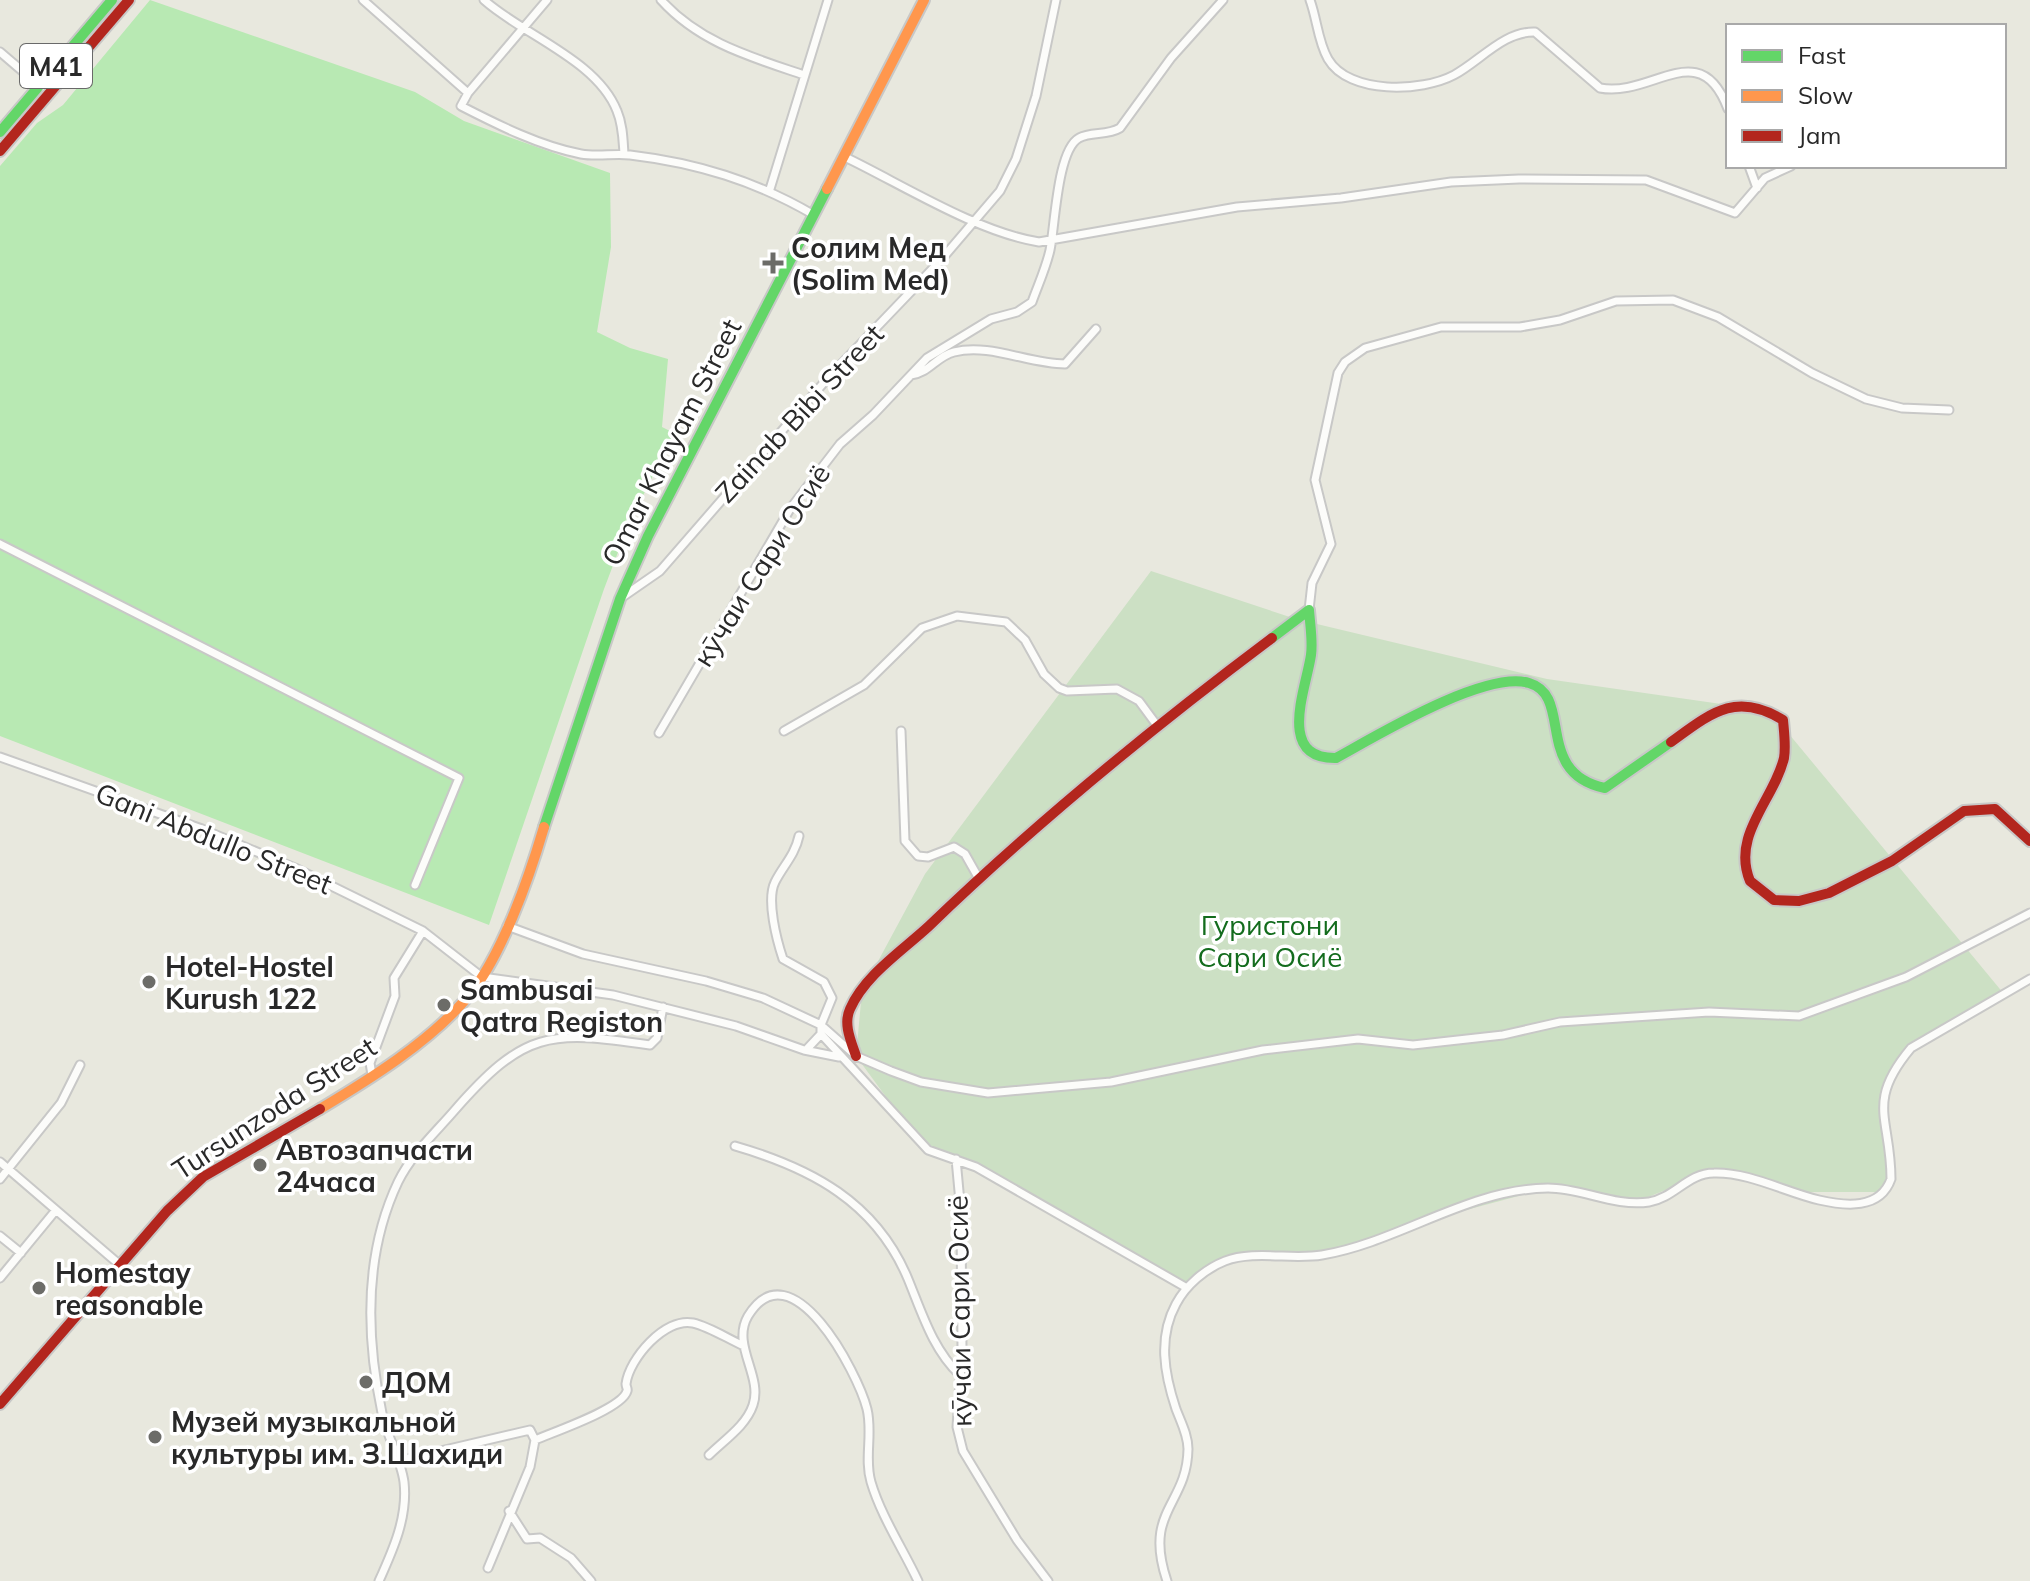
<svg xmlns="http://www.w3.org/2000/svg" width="2030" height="1581" viewBox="0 0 2030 1581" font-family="Mulish,sans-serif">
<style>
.green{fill:#b8e9b3}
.cemetery{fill:#cce0c4}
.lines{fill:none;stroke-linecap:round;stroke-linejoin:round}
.street-casing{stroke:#c8c8c7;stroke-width:11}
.fast-casing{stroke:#c8c8c7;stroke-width:14}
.slow-casing{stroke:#c8c8c7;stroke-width:14}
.jam-casing{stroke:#c8c8c7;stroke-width:14}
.street{stroke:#fcfcfa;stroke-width:7}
.fast{stroke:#63d668;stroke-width:10}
.slow{stroke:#ff974d;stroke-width:10}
.jam{stroke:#b3261e;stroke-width:10}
.poi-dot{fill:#6c6c68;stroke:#fff;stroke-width:3}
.labels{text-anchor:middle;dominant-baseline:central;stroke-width:7;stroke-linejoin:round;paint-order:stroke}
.shield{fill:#fff;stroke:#696969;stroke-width:2}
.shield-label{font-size:26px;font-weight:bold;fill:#292929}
.poi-label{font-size:28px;font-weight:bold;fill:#292929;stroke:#fff;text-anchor:start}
.street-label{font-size:28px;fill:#292929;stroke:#fff}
.park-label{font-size:28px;fill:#136c1d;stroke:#fff}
</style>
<rect width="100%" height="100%" fill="#e8e8de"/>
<!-- green -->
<path class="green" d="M 150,0 L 415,92 L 464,121 L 610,173 L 611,247 L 597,332 L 630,348 L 668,359 L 662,427 L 674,433 L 628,526 L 604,589 L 489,925 L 0,736 L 0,166 L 37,123 L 63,105 Z"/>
<!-- cemetery -->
<path class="cemetery" d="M 1151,571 L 1296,619 L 1547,679 L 1770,711 L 2004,994 L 1911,1048 L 1888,1080 L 1886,1192 L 1791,1192 L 1710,1172 L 1631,1204 L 1549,1188 L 1425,1221 L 1320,1255 L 1227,1260 L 1187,1288 L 976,1167 L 922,1146 L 856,1056 L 862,991 L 925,874 Z"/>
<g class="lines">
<!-- street casing -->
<g class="street-casing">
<path id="street" d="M 363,0 L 468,93
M 484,0 C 523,35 597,60 617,111 C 623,125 623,140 624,154
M 547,0 L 468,93 L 461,106 C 498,125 540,146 581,154 C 598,157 614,153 630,155 C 697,163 756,181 814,215
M 661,0 C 700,43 751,57 804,75
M 1310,0 C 1317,19 1318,42 1328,59 C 1349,95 1422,92 1454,75 C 1480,61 1504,31 1535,32 L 1600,88 C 1652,98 1700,34 1728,109
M 0,52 L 41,87
M 845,157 C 903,185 977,232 1039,242 L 1237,207 L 1341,198 L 1451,182 L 1519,179 L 1646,180 L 1735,213 L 1765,178 L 1791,166
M 1749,166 L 1757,188
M 770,189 L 828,0
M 911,375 C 929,373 937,356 954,352 C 990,343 1029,364 1065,364 L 1096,329
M 0,544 L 459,778 L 415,885
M 621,598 L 660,571 L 827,379 L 941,260 L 1000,191 L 1016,159 L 1036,96 L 1056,0
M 1309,610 L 1312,583 L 1331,544 L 1315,480 L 1338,373 L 1345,362 L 1365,348 L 1441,327 L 1520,327 L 1560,320 L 1616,301 L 1673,300 L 1718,317 L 1812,373 L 1866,399 L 1902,408 L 1949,410
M 784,731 L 864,685 L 922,628 L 957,616 L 1006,622 L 1025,640 L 1044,674 L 1059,688 L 1067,691 L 1117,689 L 1139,701 L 1156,724
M 901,731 L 905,841 L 918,856 L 928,857 L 954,847 L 965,854 L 978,877
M 659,733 L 790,509 L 840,444 L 873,415 L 927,358 L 991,319 L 1017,312 L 1032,302 C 1038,285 1046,268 1050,250 C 1055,227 1057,150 1079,138 C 1091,131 1107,136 1120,128 L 1171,58 L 1223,0
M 0,757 L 202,829 L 295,868 L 423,931 L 482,977 L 613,995 L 736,1026 L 804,1050 L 839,1057
M 799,836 C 795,855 783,866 775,882 C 766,900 777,941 783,959 L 824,982 L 832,998 L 821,1025 L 821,1034 L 806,1050
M 507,926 L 583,954 L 706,981 L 763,998 L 821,1025 L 856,1056 L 891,1071 L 921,1082 L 988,1093 L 1111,1082 L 1263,1050 L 1358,1039 L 1413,1045 L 1503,1035 L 1560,1022 L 1709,1012 L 1799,1016 L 1906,977 L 2030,913
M 821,1034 L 928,1150 L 976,1167 L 1187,1288
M 372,1075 L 370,1063 L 395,996 L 394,978 L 423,931
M 735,1146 C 811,1168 876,1202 908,1279 C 922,1313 933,1350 960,1375
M 956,1159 L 961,1213 L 962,1350 L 957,1427 L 963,1451 L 1017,1540 L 1048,1581
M 0,1162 L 120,1265
M 0,1179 L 61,1103 L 80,1065
M 0,1236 L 21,1253
M 0,1278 L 56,1210
M 709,1455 C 724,1440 746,1426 753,1405 C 763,1376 731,1345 748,1316 C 791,1245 858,1373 867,1409 C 873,1433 864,1459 871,1482 C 881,1516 903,1549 918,1581
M 398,1461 L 530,1430 L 535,1440
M 509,1511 L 527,1539 L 540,1538 L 571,1558 L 591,1581
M 488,1568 L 530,1467 L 535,1440 C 553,1432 622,1409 627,1391 C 628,1389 626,1387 626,1384 C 629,1359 665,1317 693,1323 C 710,1327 728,1339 744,1346
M 379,1581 C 393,1550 408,1517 404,1482 C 401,1459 387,1437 382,1413 C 366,1337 364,1254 398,1182 C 411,1155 435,1133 454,1111 C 524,1031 548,1030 650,1045 L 657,1038 L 663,1007
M 1167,1581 C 1143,1510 1187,1506 1188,1449 C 1188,1435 1181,1422 1176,1409 C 1164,1373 1158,1337 1176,1304 C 1186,1285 1205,1269 1225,1261 C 1254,1250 1292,1260 1322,1255 C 1399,1242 1468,1189 1548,1188 C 1582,1188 1614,1207 1649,1202 C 1674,1198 1688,1173 1714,1173 C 1749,1172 1785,1192 1819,1200 C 1845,1206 1880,1210 1891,1179 C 1891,1118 1865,1103 1911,1048 L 2030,979"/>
</g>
<!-- fast casing -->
<g class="fast-casing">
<path id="fast" d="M 0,132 L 112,0
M 1272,638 L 1309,610 C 1310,624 1313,641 1311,655 C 1306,689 1276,759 1336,758 C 1376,736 1485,670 1529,683 C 1574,696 1533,773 1605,788 L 1671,742
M 544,827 L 620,599 L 648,536 L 827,189"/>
</g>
<!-- slow casing -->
<g class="slow-casing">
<path id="slow" d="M 827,189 L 924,0
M 320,1109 C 370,1079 428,1043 466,999 C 501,959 529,878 544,827"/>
</g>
<!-- jam casing -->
<g class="jam-casing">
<path id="jam" d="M 0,151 L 129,0
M 1671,742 C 1711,713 1736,691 1783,720 C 1784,732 1786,746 1784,758 C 1774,800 1731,835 1750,881 L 1774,900 L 1799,901 L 1829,893 L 1892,861 L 1964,811 L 1995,809 L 2030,841
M 856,1056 C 851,1041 843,1024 850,1009 C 865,975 902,951 929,926 C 1037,822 1152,728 1272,638
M 0,1404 L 167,1211 L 203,1177 L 320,1109"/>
</g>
<!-- street -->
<use href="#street" class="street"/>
<!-- fast -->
<use href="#fast" class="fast"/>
<!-- slow -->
<use href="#slow" class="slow"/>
<!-- jam -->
<use href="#jam" class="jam"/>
</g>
<!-- markers -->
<g class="poi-dot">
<path d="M769 251h8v8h8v8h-8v8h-8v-8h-8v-8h8z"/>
<circle cx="149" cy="982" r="8"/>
<circle cx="444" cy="1005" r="8"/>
<circle cx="260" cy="1165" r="8"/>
<circle cx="39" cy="1288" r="8"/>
<circle cx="366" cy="1382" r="8"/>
<circle cx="155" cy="1437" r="8"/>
</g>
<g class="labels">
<!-- shield labels -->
<rect class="shield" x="20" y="44" width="72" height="44" rx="6"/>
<g class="shield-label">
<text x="56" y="66">M41</text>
</g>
<!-- poi labels -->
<g class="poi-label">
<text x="791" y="247">Солим Мед<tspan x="791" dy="32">(Solim Med)</tspan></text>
<text x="165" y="966">Hotel-Hostel<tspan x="165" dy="32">Kurush 122</tspan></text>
<text x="460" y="989">Sambusai<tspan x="460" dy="32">Qatra Registon</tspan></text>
<text x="276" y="1149">Автозапчасти<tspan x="276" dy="32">24часа</tspan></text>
<text x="55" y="1272">Homestay<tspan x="55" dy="32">reasonable</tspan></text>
<text x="382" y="1382">ДОМ</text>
<text x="171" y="1421">Музей музыкальной<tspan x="171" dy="32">культуры им. З.Шахиди</tspan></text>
</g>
<!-- street labels -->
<g class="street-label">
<text transform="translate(799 413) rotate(-47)">Zainab Bibi Street</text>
<text transform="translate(671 442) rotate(-63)">Omar Khayam Street</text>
<text transform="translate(761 565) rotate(-58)">кӯчаи Сари Осиё</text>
<text transform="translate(214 838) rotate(22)">Gani Abdullo Street</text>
<text transform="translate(274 1108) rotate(-33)">Tursunzoda Street</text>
<text transform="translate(959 1311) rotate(-91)">кӯчаи Сари Осиё</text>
</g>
<!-- park labels -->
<g class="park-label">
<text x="1270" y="924">Гуристони<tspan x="1270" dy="32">Сари Осиё</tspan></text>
</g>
</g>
<!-- legend -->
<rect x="1726" y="24" width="280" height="144" fill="#ffffff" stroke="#a9a9a9" stroke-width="2"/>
<rect x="1742" y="50" width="40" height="12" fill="#63d668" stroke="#a9a9a9" stroke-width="2"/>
<text x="1798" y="64" font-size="24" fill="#292929">Fast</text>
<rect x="1742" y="90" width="40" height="12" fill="#ff974d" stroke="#a9a9a9" stroke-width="2"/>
<text x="1798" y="104" font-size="24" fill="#292929">Slow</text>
<rect x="1742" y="130" width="40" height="12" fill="#b3261e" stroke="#a9a9a9" stroke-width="2"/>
<text x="1798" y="144" font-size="24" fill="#292929">Jam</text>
</svg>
